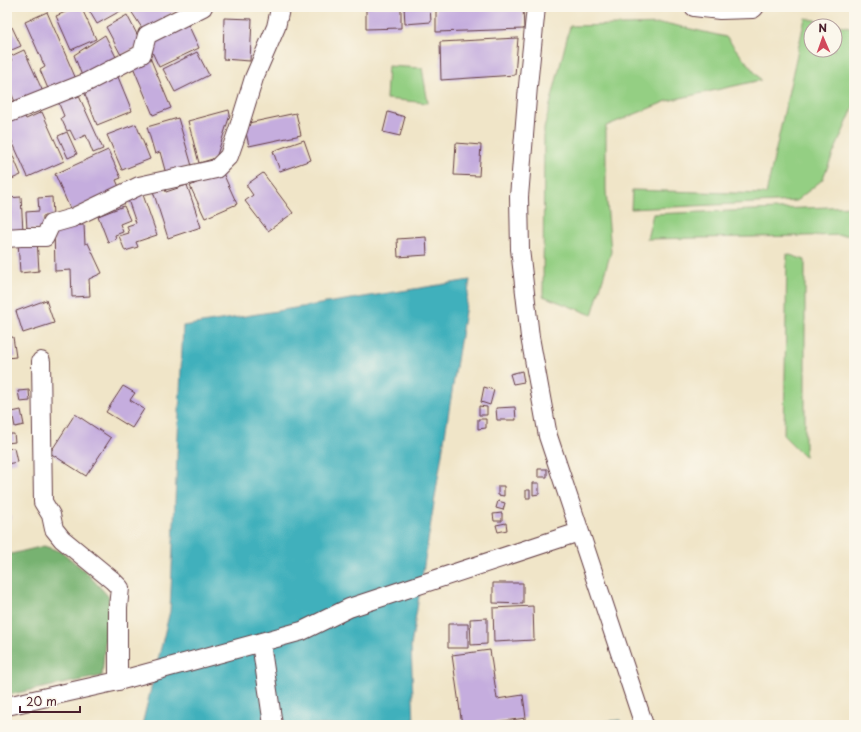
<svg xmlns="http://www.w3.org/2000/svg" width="861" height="732" viewBox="0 0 861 732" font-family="'Playpen Sans',sans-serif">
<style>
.green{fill:#94cf83;stroke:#6f7757;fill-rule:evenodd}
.forest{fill:#77b271;stroke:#60684e}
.water{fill:#41b0bc;stroke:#466874}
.building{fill:#c5adde}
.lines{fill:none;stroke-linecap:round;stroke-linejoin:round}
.minor-casing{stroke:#633d43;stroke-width:20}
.minor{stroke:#fff;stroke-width:18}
</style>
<rect width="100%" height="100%" fill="#fbf7ec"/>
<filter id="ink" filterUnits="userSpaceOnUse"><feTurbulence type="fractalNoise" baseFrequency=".025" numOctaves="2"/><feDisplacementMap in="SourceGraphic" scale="8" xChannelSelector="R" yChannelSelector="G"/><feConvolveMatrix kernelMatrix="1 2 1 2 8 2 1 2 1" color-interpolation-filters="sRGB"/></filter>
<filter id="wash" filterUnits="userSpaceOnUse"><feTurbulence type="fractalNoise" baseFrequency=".012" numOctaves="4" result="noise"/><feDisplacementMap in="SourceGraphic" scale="16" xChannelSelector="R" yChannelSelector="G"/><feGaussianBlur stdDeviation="0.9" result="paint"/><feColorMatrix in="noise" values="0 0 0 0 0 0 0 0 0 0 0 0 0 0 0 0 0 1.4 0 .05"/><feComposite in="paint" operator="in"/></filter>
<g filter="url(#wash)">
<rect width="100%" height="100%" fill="#f0e5c8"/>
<!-- green -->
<path class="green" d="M 805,18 L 854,28 L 854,106 L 822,180 L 796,201 L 631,209 L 632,190 L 766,194 ZM 811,26 L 835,26 L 835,50 L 811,50 Z
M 669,24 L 726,37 L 761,80 L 667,101 L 606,126 L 606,190 L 611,252 L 592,315 L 543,296 L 544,129 L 570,26 Z
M 388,66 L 422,68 L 428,103 L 386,99 Z
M 854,206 L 854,235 L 647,239 L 653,214 Z
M 787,254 L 805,260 L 805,457 L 784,436 Z"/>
<!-- forest -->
<path class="forest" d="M 44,546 L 62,552 L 86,572 L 109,597 L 102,676 L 7,695 L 7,555 Z"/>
<!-- water -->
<path class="water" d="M 470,280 L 411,646 L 414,725 L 142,725 L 170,611 L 183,326 Z
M 620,720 L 621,725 L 566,725 Z"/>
<g id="blocks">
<!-- building -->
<path class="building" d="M 77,7 L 81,7 L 96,39 L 71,50 L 56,16 Z
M 87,7 L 120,7 L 122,10 L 97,24 Z
M 131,7 L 181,7 L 144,31 L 129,8 Z
M 366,7 L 401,7 L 401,28 L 366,29 Z
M 404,7 L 430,7 L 431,22 L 405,24 Z
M 436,7 L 523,7 L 524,29 L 436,32 Z
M 47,12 L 76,79 L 49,91 L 40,70 L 45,67 L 25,22 Z
M 127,15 L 142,44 L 121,55 L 106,27 Z
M 224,18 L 252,19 L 250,61 L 223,59 Z
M 187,22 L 199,48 L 159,67 L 147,41 Z
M 12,27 L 21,46 L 7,52 L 7,29 Z
M 105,35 L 119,63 L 82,76 L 74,55 Z
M 518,38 L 515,75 L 441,80 L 440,42 Z
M 24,50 L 44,94 L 17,106 L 7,84 L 7,63 L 12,60 L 9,57 Z
M 197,52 L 209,75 L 175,92 L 163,69 Z
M 149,55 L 171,108 L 153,115 L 131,62 Z
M 116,72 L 132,111 L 97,125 L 82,86 Z
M 7,90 L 14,106 L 7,110 Z
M 70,93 L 72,99 L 79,96 L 103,149 L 93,153 L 86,135 L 75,140 L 70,130 L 67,131 L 61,118 L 64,116 L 57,99 Z
M 229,110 L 230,115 L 216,158 L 199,163 L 188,121 Z
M 22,111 L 26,119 L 42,112 L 64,161 L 28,177 L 7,130 L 7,117 Z
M 388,112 L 405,117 L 400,136 L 383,132 Z
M 296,113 L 301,135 L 249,146 L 244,124 Z
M 178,118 L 192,166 L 166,174 L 160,152 L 155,154 L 147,127 Z
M 136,124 L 150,159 L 122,170 L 107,135 Z
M 67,132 L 77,154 L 68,158 L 58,136 Z
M 304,140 L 311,160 L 280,171 L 273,151 Z
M 7,142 L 21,175 L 7,181 Z
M 456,143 L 481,145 L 479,176 L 454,175 Z
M 108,150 L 121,178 L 116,180 L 120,189 L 71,211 L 55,174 Z
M 222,171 L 237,204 L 205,218 L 190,186 Z
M 263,173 L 293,213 L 268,231 L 245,201 L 253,195 L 246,185 Z
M 164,185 L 166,192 L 187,185 L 201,227 L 168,238 L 152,188 Z
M 141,189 L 157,235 L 136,242 L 138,247 L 125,251 L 119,236 L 129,233 L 127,226 L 136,223 L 126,194 Z
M 21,197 L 23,231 L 7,232 L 7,198 Z
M 52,197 L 53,216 L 43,216 L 43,229 L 27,230 L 26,212 L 39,211 L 38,198 Z
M 124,206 L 130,220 L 120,224 L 123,232 L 115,235 L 116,239 L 108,242 L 98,216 Z
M 54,225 L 69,226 L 84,225 L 85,244 L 88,243 L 102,273 L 89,279 L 90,296 L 72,297 L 71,270 L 55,271 Z
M 426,237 L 427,255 L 398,257 L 397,239 Z
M 37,239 L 39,271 L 20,273 L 18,241 Z
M 46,300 L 54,323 L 23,333 L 16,311 Z
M 13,337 L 16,357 L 7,358 L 7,338 Z
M 522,371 L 524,382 L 513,384 L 510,374 Z
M 123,386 L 135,393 L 130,400 L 144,409 L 132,428 L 106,412 Z
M 484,387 L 494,390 L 490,405 L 481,402 Z
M 29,390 L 30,401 L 20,402 L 18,391 Z
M 7,391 L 10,391 L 11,406 L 7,406 Z
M 479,406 L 487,407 L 487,415 L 479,415 Z
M 515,407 L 516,420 L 497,420 L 496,408 Z
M 7,409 L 9,409 L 10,425 L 7,425 Z
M 21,410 L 24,425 L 15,427 L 12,412 Z
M 75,414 L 111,438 L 86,476 L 50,453 Z
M 478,419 L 486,419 L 486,428 L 478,429 Z
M 7,434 L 14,434 L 15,442 L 7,443 Z
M 14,448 L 17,462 L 7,464 L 7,449 Z
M 538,469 L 547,469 L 547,477 L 538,477 Z
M 533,483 L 539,483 L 539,494 L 533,495 Z
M 498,486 L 504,486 L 504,496 L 498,495 Z
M 526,490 L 530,490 L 530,498 L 526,498 Z
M 498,501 L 505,503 L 503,510 L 496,508 Z
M 502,513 L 502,521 L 494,521 L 493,514 Z
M 7,515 L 11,516 L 9,524 L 7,524 Z
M 506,523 L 507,530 L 498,532 L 496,525 Z
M 493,583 L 523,583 L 523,604 L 493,603 Z
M 533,606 L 534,640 L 494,642 L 493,608 Z
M 487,618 L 487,644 L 471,645 L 470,619 Z
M 448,624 L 468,624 L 468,648 L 448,648 Z
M 490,650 L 497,699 L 523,695 L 526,718 L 474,725 L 462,725 L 452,655 Z"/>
</g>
</g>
<g filter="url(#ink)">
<use href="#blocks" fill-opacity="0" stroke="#633d43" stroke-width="1"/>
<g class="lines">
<!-- minor casing -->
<g class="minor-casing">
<path id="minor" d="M 536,7 L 528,86 L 519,197 L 520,249 L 530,337 L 548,436 L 644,725
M 694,7 L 720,10 L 753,9 L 755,7
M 7,114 L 85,83 L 142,54 L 147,35 L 203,7
M 7,238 L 21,237 L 45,237 L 51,224 L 72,218 L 139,186 L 216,169 L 229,156 L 238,130 L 254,78 L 276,27 L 280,9 L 279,7
M 41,361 L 43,502 L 51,515 L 54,529 L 62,539 L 112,580 L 120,588 L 118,607 L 118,681
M 261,643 L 273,725
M 7,706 L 118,681 L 302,631 L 349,608 L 579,532"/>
</g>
<!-- minor -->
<use href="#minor" class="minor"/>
</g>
</g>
<!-- margin -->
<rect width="861" height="732" fill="none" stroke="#fbf7ec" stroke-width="24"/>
<!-- north arrow -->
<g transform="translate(823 38) rotate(358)"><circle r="19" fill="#fbf7ec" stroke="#b4a19f"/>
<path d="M0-3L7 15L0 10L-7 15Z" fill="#d1495b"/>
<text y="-6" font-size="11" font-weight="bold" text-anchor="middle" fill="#4a1f2b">N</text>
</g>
<!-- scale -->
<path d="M20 706v6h60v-6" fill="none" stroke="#4a1f2b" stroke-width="2"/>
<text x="26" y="706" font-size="12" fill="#4a1f2b" stroke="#fbf7ec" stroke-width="3" paint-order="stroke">20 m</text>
</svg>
